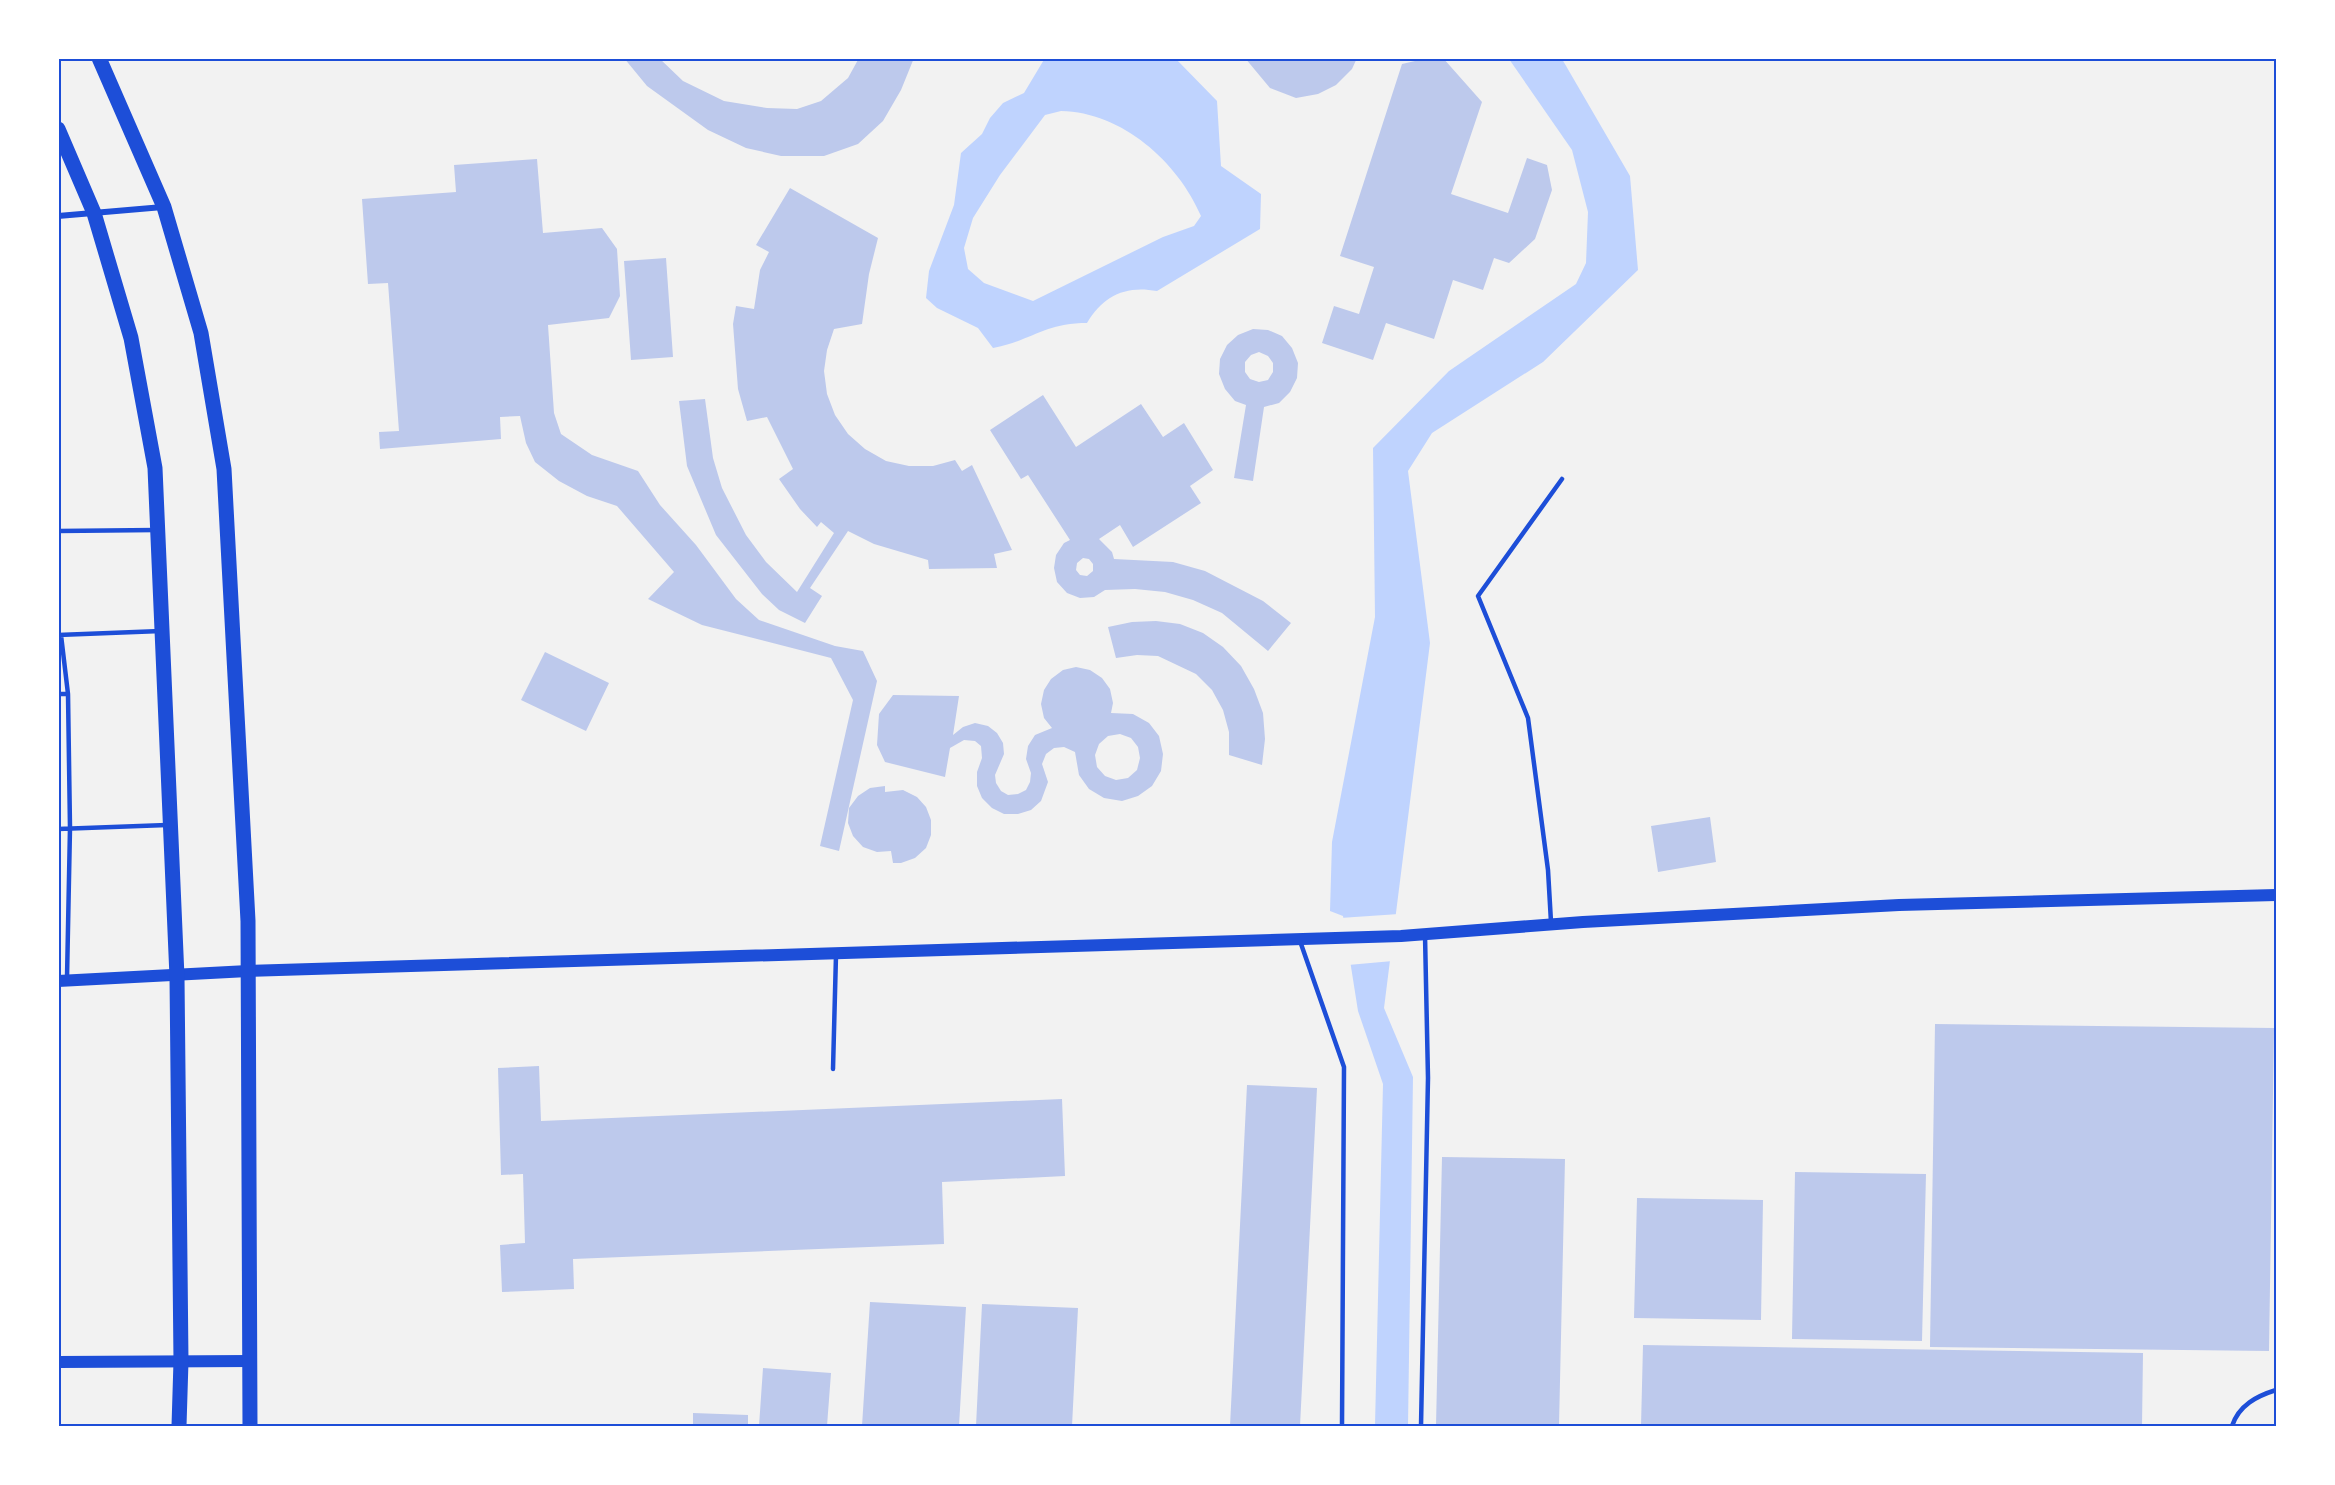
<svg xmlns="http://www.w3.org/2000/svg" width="2335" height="1485" viewBox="0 0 2335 1485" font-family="Inter,sans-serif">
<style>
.water{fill:#bfd3fe;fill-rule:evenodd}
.pier{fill:#f2f2f2}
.building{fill:#bdc9ec;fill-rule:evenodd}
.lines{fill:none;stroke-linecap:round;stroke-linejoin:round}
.service{stroke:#1d4ed8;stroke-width:4.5}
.minor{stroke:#1d4ed8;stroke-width:6}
.secondary{stroke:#1d4ed8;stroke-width:12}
.primary{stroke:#1d4ed8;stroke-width:15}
.neatline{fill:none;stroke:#1d4ed8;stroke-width:2}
</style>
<rect width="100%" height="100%" fill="#f2f2f2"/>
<!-- water -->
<path class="water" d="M 1045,58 L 1176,59 L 1217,101 L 1221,166 L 1261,194 L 1260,229 L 1157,291 C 1125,285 1103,296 1087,323 C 1044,323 1031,341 993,348 L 978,328 L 937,308 L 926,298 L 929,271 L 954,205 L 961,153 L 982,134 L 990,118 L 1003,103 L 1024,93 ZM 1061,111 C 1122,112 1178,162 1201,216 L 1194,226 L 1163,237 L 1033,301 L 984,283 L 968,269 L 964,248 L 973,218 L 1000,175 L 1045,115 Z
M 1509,59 L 1562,59 L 1630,176 L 1638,270 L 1543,362 L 1432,433 L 1408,471 L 1430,643 L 1384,1008 L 1413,1077 L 1408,1426 L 1375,1426 L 1383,1084 L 1358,1011 L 1343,916 L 1330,911 L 1332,842 L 1375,617 L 1373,448 L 1449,371 L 1576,284 L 1586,263 L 1588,212 L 1572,150 Z"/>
<!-- pier -->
<path class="pier" d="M 1399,914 L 1393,961 L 1348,965 L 1340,918 Z"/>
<!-- building -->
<path class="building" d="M 624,58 L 659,58 L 683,81 L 724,101 L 767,108 L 797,109 L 821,101 L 848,78 L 859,58 L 914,58 L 901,90 L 883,121 L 858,144 L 824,156 L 781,156 L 746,148 L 708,130 L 647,86 Z
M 1245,58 L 1357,58 L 1352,69 L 1336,85 L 1318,94 L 1296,98 L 1270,88 Z
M 1428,58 L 1443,58 L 1482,102 L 1451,194 L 1508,213 L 1527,158 L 1547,165 L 1552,190 L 1535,239 L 1509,263 L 1494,258 L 1483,290 L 1453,280 L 1434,339 L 1386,323 L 1373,360 L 1322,343 L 1334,306 L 1359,314 L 1374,267 L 1340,256 L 1402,64 Z
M 537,159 L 543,233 L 602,228 L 617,249 L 620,296 L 609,318 L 548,325 L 554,413 L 561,434 L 592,455 L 638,471 L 660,505 L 696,545 L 736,599 L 759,620 L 835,646 L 863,651 L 877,681 L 839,851 L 820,846 L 853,700 L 831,658 L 702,625 L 648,599 L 674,572 L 617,506 L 587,496 L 559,481 L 535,462 L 526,443 L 520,416 L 500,417 L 501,439 L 380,449 L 379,432 L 399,431 L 388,283 L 368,284 L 362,199 L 456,192 L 454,165 Z
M 790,188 L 878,238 L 869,274 L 862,324 L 834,329 L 827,350 L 824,371 L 827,394 L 835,415 L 848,434 L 865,449 L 886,461 L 909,466 L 933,466 L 955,460 L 962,471 L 972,465 L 1012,550 L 994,554 L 997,568 L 929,569 L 928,560 L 874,544 L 848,531 L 810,588 L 822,596 L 805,623 L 779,610 L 762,594 L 716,535 L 687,466 L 679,401 L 705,399 L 713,458 L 722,488 L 746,535 L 766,562 L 797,592 L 834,533 L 821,522 L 817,527 L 800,509 L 779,479 L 793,469 L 767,417 L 747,421 L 738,389 L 733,324 L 736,306 L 754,309 L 760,270 L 769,252 L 756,245 Z
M 666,258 L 673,357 L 631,360 L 624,261 Z
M 1253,329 L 1268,330 L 1282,336 L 1292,348 L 1298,363 L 1297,378 L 1290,392 L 1279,403 L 1264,407 L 1253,481 L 1234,478 L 1246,405 L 1235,401 L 1225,389 L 1219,374 L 1220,359 L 1227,345 L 1238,335 ZM 1259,352 L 1268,356 L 1273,363 L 1273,372 L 1268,380 L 1259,382 L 1250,379 L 1245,372 L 1245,362 L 1251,355 Z
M 1043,395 L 1076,447 L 1141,404 L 1163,437 L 1184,423 L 1213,470 L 1190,486 L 1201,503 L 1133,547 L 1120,525 L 1099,539 L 1112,552 L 1114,559 L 1173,562 L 1205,571 L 1263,601 L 1291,623 L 1268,651 L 1222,613 L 1193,600 L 1165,592 L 1135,589 L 1105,590 L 1094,597 L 1080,598 L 1067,593 L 1057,582 L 1054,568 L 1056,555 L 1064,543 L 1070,540 L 1028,475 L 1021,479 L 990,430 ZM 1083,558 L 1089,559 L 1093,564 L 1093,571 L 1087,576 L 1080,575 L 1076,570 L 1077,563 Z
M 1156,621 L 1180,624 L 1203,633 L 1223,647 L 1241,666 L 1254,689 L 1263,713 L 1265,739 L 1262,765 L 1229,755 L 1229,732 L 1223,710 L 1212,690 L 1196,674 L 1158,656 L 1137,655 L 1116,658 L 1108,627 L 1132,622 Z
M 545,652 L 609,683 L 586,731 L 521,700 Z
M 1076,667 L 1090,670 L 1102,678 L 1110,689 L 1113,703 L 1111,713 L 1133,714 L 1149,723 L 1159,736 L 1163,754 L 1161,771 L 1152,786 L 1138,796 L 1122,801 L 1104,798 L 1089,789 L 1079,775 L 1075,752 L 1064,747 L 1054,748 L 1046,754 L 1042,764 L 1048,782 L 1041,801 L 1031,810 L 1018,814 L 1004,814 L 992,808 L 982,798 L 977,786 L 977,772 L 982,758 L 981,746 L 975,741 L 964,740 L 950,748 L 945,777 L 885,762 L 877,745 L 879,714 L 893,695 L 959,696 L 953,735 L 963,727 L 975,723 L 988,726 L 997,733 L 1003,743 L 1004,754 L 995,775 L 996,783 L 1001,791 L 1008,795 L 1018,794 L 1026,790 L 1030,782 L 1031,773 L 1026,759 L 1028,746 L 1035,735 L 1052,728 L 1044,718 L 1041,704 L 1044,690 L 1051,679 L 1063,670 ZM 1120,734 L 1131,738 L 1138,747 L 1140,758 L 1137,770 L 1128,778 L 1116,780 L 1105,776 L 1097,767 L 1095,755 L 1099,744 L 1108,736 Z
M 885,786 L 885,792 L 903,790 L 917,797 L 926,807 L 931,820 L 931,835 L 926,848 L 915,858 L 901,863 L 893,863 L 891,851 L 877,852 L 863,847 L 853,836 L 848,823 L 849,808 L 858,796 L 870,788 Z
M 1710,817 L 1716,862 L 1658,872 L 1651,826 Z
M 1935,1024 L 2274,1028 L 2269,1351 L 1930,1347 Z
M 539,1066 L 541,1121 L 1062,1099 L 1065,1176 L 942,1182 L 944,1244 L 573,1259 L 574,1289 L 502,1292 L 500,1245 L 525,1243 L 523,1174 L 501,1175 L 498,1068 Z
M 1247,1085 L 1317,1088 L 1300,1426 L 1230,1426 Z
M 1442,1157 L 1565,1159 L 1559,1426 L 1436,1426 Z
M 1795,1172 L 1926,1174 L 1922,1341 L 1792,1339 Z
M 1637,1198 L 1763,1200 L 1761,1320 L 1634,1318 Z
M 870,1302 L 966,1307 L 959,1426 L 862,1426 Z
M 982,1304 L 1078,1308 L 1072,1426 L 976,1426 Z
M 1643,1345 L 2143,1353 L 2142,1426 L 1641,1426 Z
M 763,1368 L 831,1373 L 827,1426 L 759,1426 Z
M 693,1413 L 748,1415 L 748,1426 L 693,1426 Z"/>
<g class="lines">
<!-- service -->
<path class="service" d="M 58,531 L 156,530
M 58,635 L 161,631
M 58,694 L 68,694 L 61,635
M 58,829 L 167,825
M 1551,922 L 1548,870 L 1528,718 L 1478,596 L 1562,479
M 1300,941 L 1344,1067 L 1342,1426
M 67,978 L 70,828 L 68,694
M 833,1069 L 836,955
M 1421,1426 L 1428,1078 L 1425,935
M 2232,1426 C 2239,1405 2257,1396 2276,1390"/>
<!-- minor -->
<path class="minor" d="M 58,216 L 163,207"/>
<!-- secondary -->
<path class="secondary" d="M 58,981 L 248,971 L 1401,936 L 1583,922 L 1899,905 L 2276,895
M 58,1362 L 251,1361"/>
<!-- primary -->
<path class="primary" d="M 99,58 L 164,207 L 201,333 L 224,469 L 248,921 L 250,1426
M 58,129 L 94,213 L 131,338 L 155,468 L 177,977 L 181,1361 L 179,1426"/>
</g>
<!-- border -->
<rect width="2335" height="1485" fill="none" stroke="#ffffff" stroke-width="120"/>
<rect x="60" y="60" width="2215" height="1365" class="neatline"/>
</svg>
